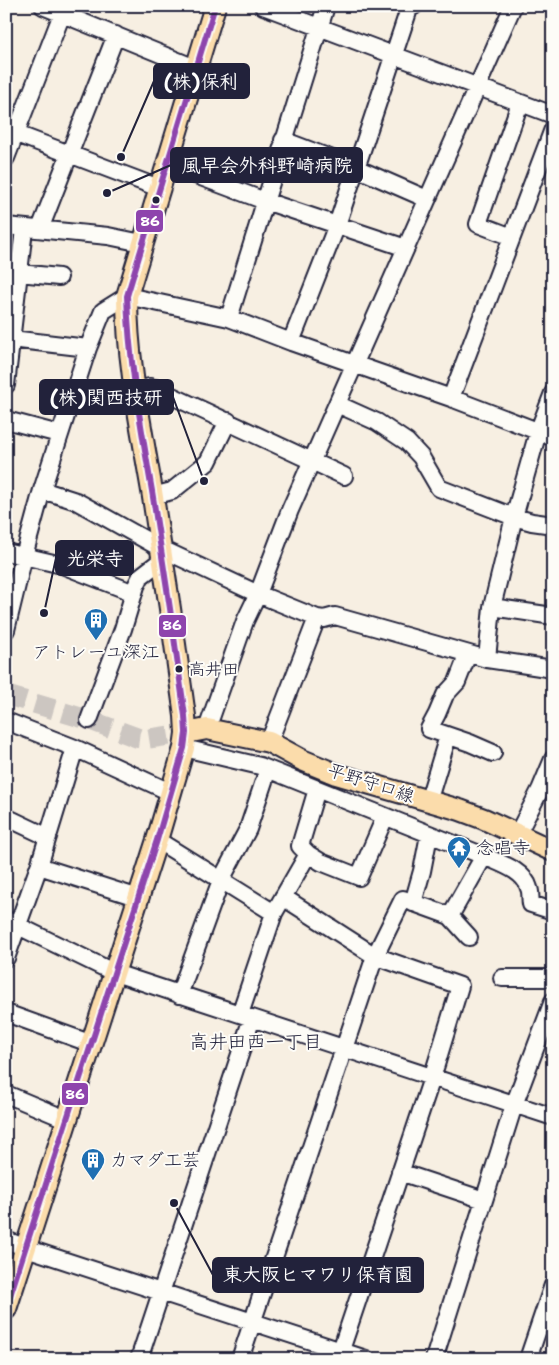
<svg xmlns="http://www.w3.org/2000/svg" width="559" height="1365" viewBox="0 0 559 1365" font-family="'Shantell Sans','Klee One',sans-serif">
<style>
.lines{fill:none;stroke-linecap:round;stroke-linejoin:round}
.major-tunnel{stroke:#ccc6c1;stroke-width:20;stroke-dasharray:20 10;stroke-linecap:butt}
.minor-casing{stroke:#22223b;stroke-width:20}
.major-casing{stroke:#22223b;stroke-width:24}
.minor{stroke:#fdfcf7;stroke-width:16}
.major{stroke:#fbdcab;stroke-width:20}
.bus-1-casing{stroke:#fdfcf7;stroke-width:10}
.bus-1{stroke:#8e44ad;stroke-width:6}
.bus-dot{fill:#22223b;stroke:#fdfcf7;stroke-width:2}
.labels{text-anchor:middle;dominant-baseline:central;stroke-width:4;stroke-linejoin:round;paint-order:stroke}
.bus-label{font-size:17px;fill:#22223b;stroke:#fdfcf7;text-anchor:start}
.poi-label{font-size:18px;fill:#22223b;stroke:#fdfcf7;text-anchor:start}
.street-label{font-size:18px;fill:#22223b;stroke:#fdfcf7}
.neighbourhood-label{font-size:19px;fill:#22223b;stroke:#fdfcf7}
.leader{fill:none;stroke:#22223b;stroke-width:2}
.callout-dot{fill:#22223b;stroke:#fdfcf7;stroke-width:2}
.callout{fill:#22223b;stroke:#22223b;stroke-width:2}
.callout-label{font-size:19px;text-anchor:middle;font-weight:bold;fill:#fff}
.line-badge{stroke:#fdfcf7;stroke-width:2}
.badge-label{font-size:14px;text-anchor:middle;font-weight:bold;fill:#fff}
</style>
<rect width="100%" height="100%" fill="#f7efe2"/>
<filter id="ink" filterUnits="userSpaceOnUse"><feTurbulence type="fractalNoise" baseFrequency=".02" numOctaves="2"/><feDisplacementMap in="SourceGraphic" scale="10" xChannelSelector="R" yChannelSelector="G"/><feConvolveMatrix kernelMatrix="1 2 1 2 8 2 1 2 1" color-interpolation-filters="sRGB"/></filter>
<g filter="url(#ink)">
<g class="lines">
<!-- major-tunnel -->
<path class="major-tunnel" d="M 6,695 L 89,720 L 138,738 L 147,739 L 186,733"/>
<!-- minor casing -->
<g class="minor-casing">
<path id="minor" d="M 43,6 L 195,68
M 263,6 L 553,115
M 6,130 L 159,188
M 283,140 L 356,168 L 427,199
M 6,158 L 62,14
M 166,164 L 265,201 L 406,248
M 6,226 L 108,236 L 142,243
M 40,229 L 116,35
M 512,237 L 478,224 L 520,103
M 19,273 L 59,277
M 229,318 L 326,6
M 11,339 L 88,348
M 291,342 L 337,225 L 409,9 L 414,6
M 6,385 L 24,229
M 135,391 L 150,387 L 155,388 L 344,476
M 451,398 L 553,129
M 337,404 L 377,422 L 407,442 L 421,457 L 439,488 L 514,517 L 532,522 L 553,525
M 6,420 L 59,434
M 42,490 L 76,501 L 162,549 L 258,594 L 317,618 L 324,619 L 335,616 L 487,659 L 553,669
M 153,496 L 172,491 L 208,462 L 228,421
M 6,552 L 62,565 L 134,593
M 492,607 L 553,616
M 6,630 L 24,556 L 42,490 L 88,348 L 103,311 L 127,296 L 229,318 L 291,342 L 451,398 L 553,437
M 468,654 L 457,682 L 445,695 L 437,714 L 429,729 L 470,743 L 493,753
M 487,659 L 492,607 L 514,517 L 538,432 L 553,393
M 89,720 L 123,629 L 136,586 L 141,576 L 163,559
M 6,721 L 75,748 L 172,793
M 207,729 L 245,621 L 258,594 L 290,510 L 513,6
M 269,742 L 317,618
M 184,748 L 260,766 L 484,856 C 499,863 524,870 529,888 C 531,892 530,899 531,904 L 553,911
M 428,802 L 448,736
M 6,817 L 48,837
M 517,835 L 540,790 L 553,759
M 157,840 L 274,913
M 308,854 L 321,862 L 359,877 L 385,817
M 39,866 L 139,898
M 413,903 L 422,871 L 429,835
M 450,916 L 484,856
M 6,920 L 115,973 L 553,1117
M 6,958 L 39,866 L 75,748
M 502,978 L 553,978
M 179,995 L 221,880 L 248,829 L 268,769
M 6,1013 L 92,1044
M 240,1014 L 274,913 L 308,854 L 300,846 L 317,789
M 6,1094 L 68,1120
M 400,1172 L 484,1200
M 6,1240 L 26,1248 L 366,1359
M 139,1359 L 252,1018
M 240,1359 L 375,956 L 283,897
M 338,1359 L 432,1078 L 460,986 L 375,956 L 403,899 L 450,916 L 469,937
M 434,1359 L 514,1105 L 553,1001
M 528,1359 L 553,1285"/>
</g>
<!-- major casing -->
<g class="major-casing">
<path id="major" d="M 186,733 L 207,729 L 269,742 L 302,760 L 336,774 L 460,810 L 484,819 L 553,851
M 6,1309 L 157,840 L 184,748 L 186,733 L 185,716 C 175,641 164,566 152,491 C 141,426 127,361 127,296 L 215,6"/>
</g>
<!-- minor -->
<use href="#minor" class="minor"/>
<!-- major -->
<use href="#major" class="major"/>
<!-- bus-1 casing -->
<g class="bus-1-casing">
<path id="bus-1" d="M 6,1308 L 157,840 L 184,748 L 186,733 L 185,716 C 175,641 164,566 152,491 C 141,426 129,362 127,296 L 215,6"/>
</g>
<!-- bus-1 -->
<use href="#bus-1" class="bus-1"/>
</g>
</g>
<!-- icons -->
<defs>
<g id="building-pin" transform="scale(1.25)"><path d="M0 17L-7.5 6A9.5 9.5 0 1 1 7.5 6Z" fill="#1f6fb2" stroke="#fdfcf7"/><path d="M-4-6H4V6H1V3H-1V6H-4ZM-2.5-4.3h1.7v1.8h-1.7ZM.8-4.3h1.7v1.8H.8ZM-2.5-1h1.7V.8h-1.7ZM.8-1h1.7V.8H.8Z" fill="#fff"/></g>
<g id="temple-pin" transform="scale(1.25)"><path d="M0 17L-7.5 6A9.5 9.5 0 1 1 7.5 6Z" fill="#1f6fb2" stroke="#fdfcf7"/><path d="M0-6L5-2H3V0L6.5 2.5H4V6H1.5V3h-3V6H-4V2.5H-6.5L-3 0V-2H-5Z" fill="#fff"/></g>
</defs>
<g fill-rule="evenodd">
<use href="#building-pin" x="96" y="620"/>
<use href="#temple-pin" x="459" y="848"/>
<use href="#building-pin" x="93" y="1160"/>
</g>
<!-- markers -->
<g class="bus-dot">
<circle cx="156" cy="200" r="4.5"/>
<circle cx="179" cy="669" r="4.5"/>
</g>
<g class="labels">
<!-- bus labels -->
<g class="bus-label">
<text x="188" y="669">高井田</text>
</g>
<!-- poi labels -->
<g class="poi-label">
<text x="96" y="652" text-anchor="middle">アトレーユ深江</text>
<text x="476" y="848">念唱寺</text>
<text x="110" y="1160">カマダ工芸</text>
</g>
<!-- street labels -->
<g class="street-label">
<text transform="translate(371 783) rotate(18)">平野守口線</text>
</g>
<!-- neighbourhood labels -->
<g class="neighbourhood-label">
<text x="256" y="1041">高井田西一丁目</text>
</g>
</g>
<!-- callouts -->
<path class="leader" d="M121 157L154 81M107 193L171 165M204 481L173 397M44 613L56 558M174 1203L213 1275"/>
<g class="callout-dot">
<circle cx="121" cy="157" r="5"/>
<circle cx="107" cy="193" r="5"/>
<circle cx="204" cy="481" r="5"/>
<circle cx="44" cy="613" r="5"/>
<circle cx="174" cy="1203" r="5"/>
</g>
<g class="callout">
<rect x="154" y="64" width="95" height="34" rx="5"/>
<rect x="171" y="148" width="191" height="34" rx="5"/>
<rect x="40" y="380" width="133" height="34" rx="5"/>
<rect x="56" y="541" width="77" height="34" rx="5"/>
<rect x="213" y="1258" width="210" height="34" rx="5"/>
</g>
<g class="callout-label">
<text x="201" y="88">(株)保利</text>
<text x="267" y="172">風早会外科野崎病院</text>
<text x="106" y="404">(株)関西技研</text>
<text x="95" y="565">光栄寺</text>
<text x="318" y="1281">東大阪ヒマワリ保育園</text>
</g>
<g class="line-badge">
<rect x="135" y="209" width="29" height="24" rx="5" fill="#8e44ad"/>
<rect x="158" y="614" width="29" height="24" rx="5" fill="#8e44ad"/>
<rect x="61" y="1082" width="28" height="24" rx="5" fill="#8e44ad"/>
</g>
<g class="badge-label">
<text x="150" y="226">86</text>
<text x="172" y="630">86</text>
<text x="75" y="1099">86</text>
</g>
<!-- margin -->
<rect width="559" height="1365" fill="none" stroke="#fdfcf7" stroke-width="25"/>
<rect x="12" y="12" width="534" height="1340" fill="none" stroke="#22223b" stroke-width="2" filter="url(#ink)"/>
</svg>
